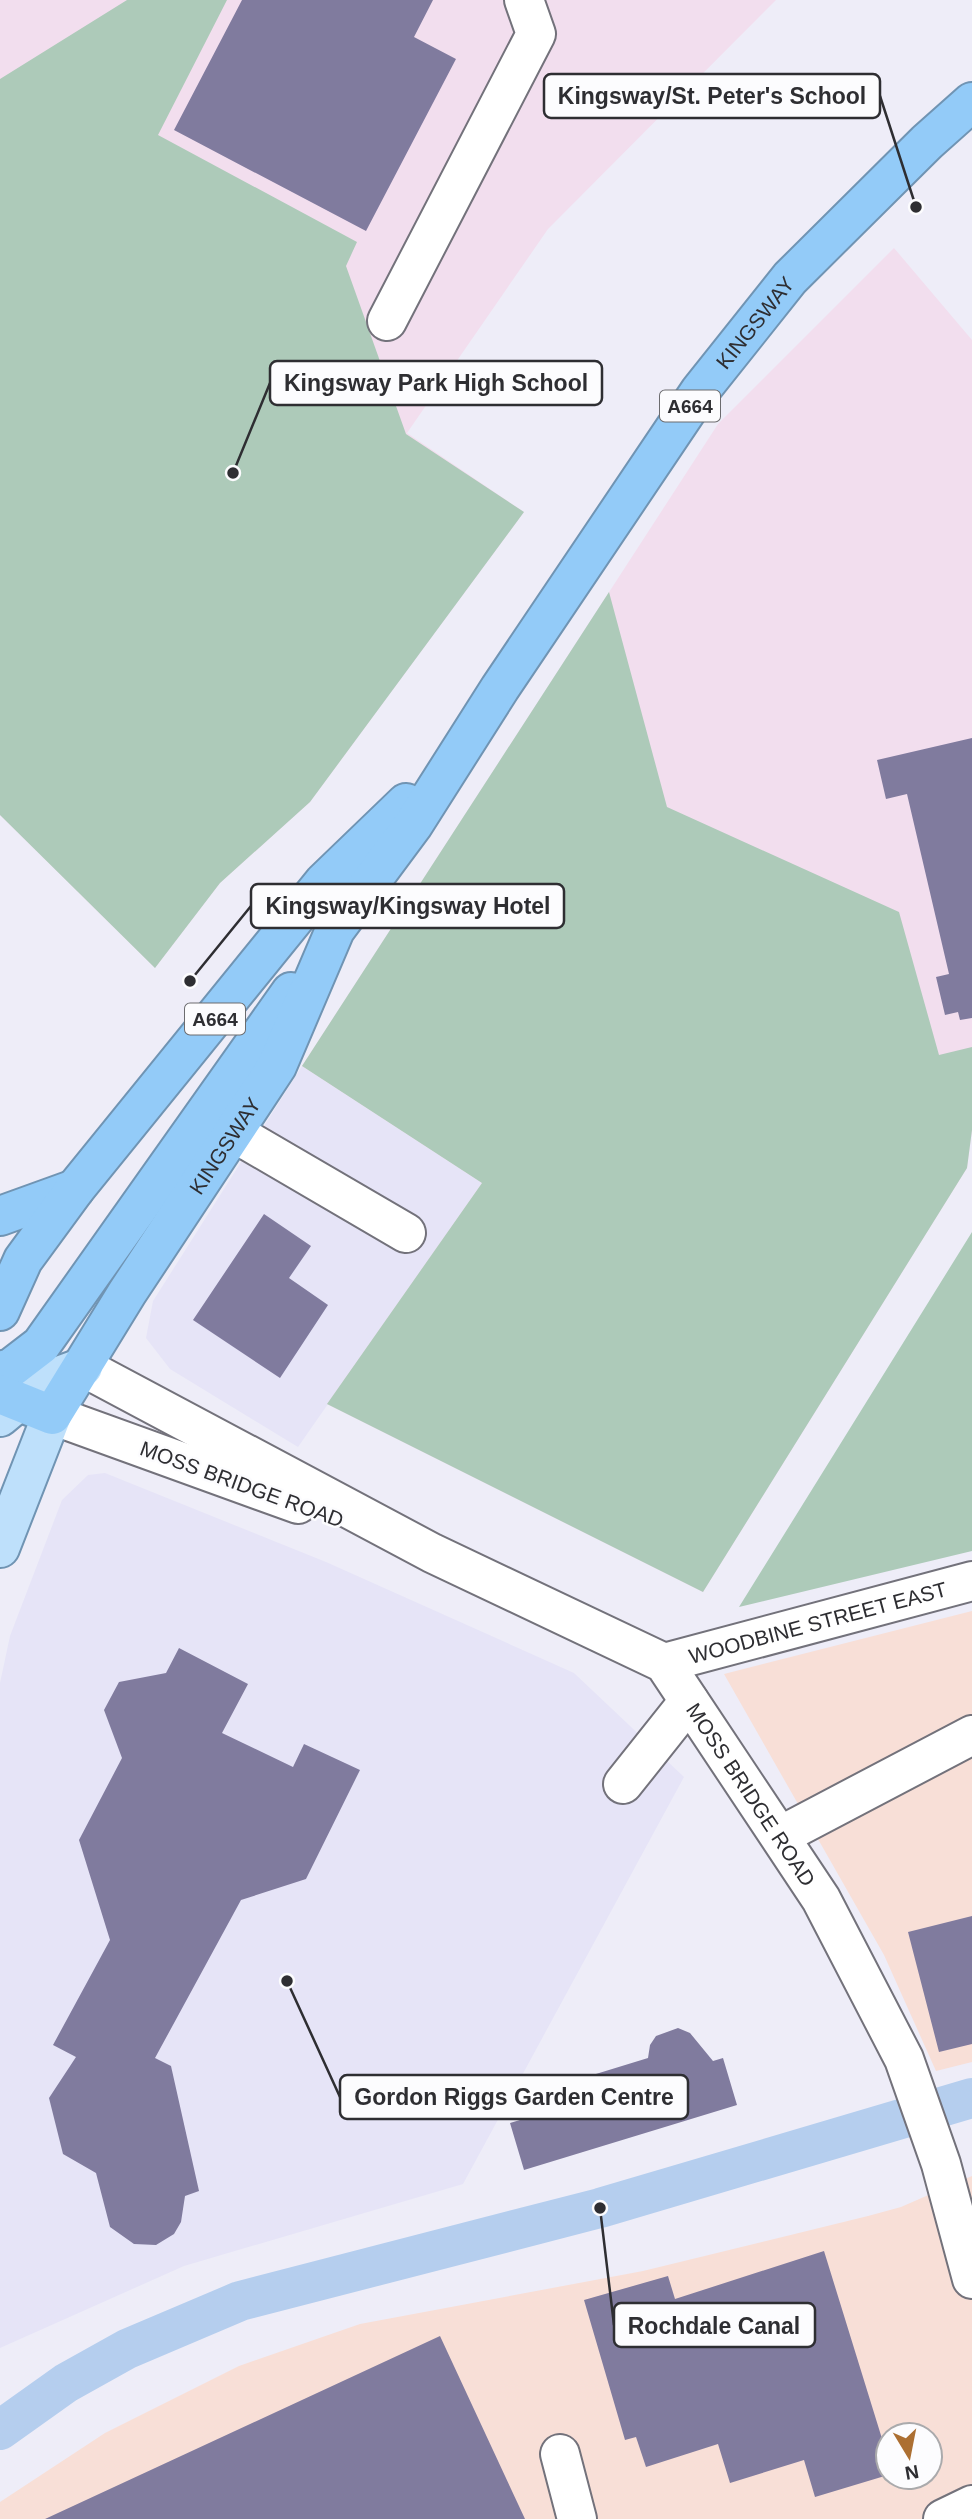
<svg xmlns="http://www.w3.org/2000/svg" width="972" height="2519" viewBox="0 0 972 2519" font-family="Helvetica,sans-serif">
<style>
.built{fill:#e6e4f7}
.industrial{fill:#f8dfd7;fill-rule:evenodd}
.education{fill:#f2deee}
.green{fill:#adcab9}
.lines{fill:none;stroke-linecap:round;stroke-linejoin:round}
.canal{stroke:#b5ceee;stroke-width:40}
.building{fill:#807b9e}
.minor-casing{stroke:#73727b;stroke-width:42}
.major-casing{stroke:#7094b3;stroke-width:42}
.highway-casing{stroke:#7094b3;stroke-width:42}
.minor{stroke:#fff;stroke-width:38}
.major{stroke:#bee0fb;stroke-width:38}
.highway{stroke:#93cbf8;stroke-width:38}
.labels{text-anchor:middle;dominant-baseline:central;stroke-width:5;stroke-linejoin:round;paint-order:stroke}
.shield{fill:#fcfcfe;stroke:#6c6c6f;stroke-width:2}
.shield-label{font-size:19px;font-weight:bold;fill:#2e2e32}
.street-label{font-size:21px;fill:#2e2e32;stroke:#fcfcfe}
.leader{fill:none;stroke:#2e2e32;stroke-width:2.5}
.callout-dot{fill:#2e2e32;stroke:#fcfcfe;stroke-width:2.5}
.callout{fill:#fcfcfe;stroke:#2e2e32;stroke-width:2.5}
.callout-label{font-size:23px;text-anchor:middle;font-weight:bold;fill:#2e2e32}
</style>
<rect width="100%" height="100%" fill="#eeedf8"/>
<!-- built -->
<path class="built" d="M 302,1066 L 482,1183 L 298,1447 L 170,1369 L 146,1338 L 153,1301 Z
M 105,1473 L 326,1562 L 574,1673 L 684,1777 L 463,2184 L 184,2266 L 0,2348 L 0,1683 L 10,1636 L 62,1500 L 88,1475 Z"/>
<!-- industrial -->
<path class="industrial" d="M 972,1611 L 972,2062 L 936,2071 L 884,1955 L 724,1674 Z
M 972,2176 L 972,2519 L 0,2519 L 0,2502 L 105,2433 L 239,2366 L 360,2324 L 643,2271 L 868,2216 L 901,2207 ZM 888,2435 L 930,2435 L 930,2477 L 888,2477 Z"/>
<!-- education -->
<path class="education" d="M 0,0 L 776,0 L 548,229 L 407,433 L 524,512 L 310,802 L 220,883 L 155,968 L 0,815 Z
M 894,248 L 972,340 L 972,1130 L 967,1168 L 703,1592 L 327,1404 L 482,1183 L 302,1066 L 718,424 Z"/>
<!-- green -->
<path class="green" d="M 127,0 L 227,0 L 158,135 L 357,242 L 346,266 L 406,434 L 524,512 L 310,802 L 220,883 L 155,968 L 0,815 L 0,79 Z
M 609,592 L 667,807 L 899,912 L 939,1055 L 972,1047 L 972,1130 L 967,1168 L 703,1592 L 327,1404 L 482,1183 L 302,1066 Z
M 972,1232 L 972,1551 L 739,1607 Z"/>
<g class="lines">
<!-- canal -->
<path class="canal" d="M 0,2430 L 66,2383 L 127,2349 L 240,2301 L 600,2208 L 972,2098"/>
</g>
<!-- building -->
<path class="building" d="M 242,0 L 433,0 L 414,37 L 456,59 L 366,231 L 174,130 Z
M 972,738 L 972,1018 L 960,1020 L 958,1012 L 945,1015 L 936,977 L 949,974 L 907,794 L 886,799 L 877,760 Z
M 264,1214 L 311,1246 L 289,1278 L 328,1305 L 280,1378 L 193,1320 Z
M 179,1648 L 248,1684 L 222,1733 L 293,1767 L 304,1744 L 360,1770 L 306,1879 L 241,1900 L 155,2058 L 171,2066 L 199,2191 L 185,2196 L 181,2222 L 174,2234 L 156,2245 L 134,2244 L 110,2227 L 96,2173 L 63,2154 L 49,2098 L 76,2057 L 53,2045 L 110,1940 L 79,1840 L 122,1758 L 104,1710 L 119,1682 L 166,1673 Z
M 972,1916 L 972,2044 L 939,2052 L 908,1932 Z
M 678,2028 L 690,2033 L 713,2061 L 723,2058 L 737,2105 L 524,2170 L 510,2123 L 553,2110 L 547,2089 L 648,2058 L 650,2045 L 656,2036 Z
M 824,2251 L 888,2458 L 888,2475 L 815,2497 L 804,2460 L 730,2483 L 718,2444 L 646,2467 L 636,2437 L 625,2440 L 584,2300 L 668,2276 L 675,2299 Z
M 440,2336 L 525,2519 L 45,2519 Z"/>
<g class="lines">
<!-- minor casing -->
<g class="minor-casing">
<g id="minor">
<path d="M 387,321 L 536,34 L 524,0"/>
<path d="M 233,1132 L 406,1233"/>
<path id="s1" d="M 83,1367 L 432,1553 L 664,1663 L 821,1899 L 904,2059 L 941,2164 L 972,2279"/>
<path d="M 52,1415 L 298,1504"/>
<path id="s2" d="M 664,1663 L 972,1581"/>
<path d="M 623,1784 L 689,1701"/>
<path d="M 780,1836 L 972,1735"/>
<path d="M 560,2454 L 577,2519"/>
<path d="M 943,2519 L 972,2505"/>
</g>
</g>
<!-- major casing -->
<g class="major-casing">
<path id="major" d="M 0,1417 L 42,1382 L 83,1367
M 0,1548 L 52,1415"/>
</g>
<!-- highway casing -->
<g class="highway-casing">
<g id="highway">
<path d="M 0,1216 L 75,1189"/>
<path d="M 0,1311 L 23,1260 L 75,1189 L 324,882 L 406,803"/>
<path d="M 0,1371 L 11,1368 L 41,1345 L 291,992"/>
<path id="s3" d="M 0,1394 L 52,1415 L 127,1293 L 277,1066 L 335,930 L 413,825 L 500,688 L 700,391 L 790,278 L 927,142 L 972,102"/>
</g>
</g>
<!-- minor -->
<use href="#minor" class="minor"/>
<!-- major -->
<use href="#major" class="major"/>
<!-- highway -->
<use href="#highway" class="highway"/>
</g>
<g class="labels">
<!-- shield labels -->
<g class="shield">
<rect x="660" y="390.5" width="60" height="31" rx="5"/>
<rect x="185" y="1003.5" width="60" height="31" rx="5"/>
</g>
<g class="shield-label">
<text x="690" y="406">A664</text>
<text x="215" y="1019">A664</text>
</g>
<!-- street labels -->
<g class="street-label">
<text stroke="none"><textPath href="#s3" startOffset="1358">KINGSWAY</textPath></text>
<text stroke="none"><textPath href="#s3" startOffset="376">KINGSWAY</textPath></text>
<text transform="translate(242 1484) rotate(20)">MOSS BRIDGE ROAD</text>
<text stroke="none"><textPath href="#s2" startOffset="159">WOODBINE STREET EAST</textPath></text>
<text stroke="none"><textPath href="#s1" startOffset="810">MOSS BRIDGE ROAD</textPath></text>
</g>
</g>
<!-- callouts -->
<path class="leader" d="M916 207L880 96M233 473L270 383M190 981L251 906M287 1981L340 2097M600 2208L614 2325"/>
<g class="callout-dot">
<circle cx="916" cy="207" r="7"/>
<circle cx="233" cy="473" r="7"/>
<circle cx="190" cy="981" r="7"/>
<circle cx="287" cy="1981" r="7"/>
<circle cx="600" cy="2208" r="7"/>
</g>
<g class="callout">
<rect x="544" y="74" width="336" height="44" rx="7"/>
<rect x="270" y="361" width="332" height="44" rx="7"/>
<rect x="251" y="884" width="313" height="44" rx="7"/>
<rect x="340" y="2075" width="348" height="44" rx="7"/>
<rect x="614" y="2303" width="201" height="44" rx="7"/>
</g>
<g class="callout-label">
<text x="712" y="104">Kingsway/St. Peter's School</text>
<text x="436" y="391">Kingsway Park High School</text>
<text x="408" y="914">Kingsway/Kingsway Hotel</text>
<text x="514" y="2105">Gordon Riggs Garden Centre</text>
<text x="714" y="2334">Rochdale Canal</text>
</g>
<!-- north arrow -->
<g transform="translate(909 2456) rotate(170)"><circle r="33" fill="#fcfcfe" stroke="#aaaaac" stroke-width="2"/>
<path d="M0-5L12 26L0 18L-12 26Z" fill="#ac6f32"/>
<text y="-10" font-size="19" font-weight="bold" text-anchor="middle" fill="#2e2e32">N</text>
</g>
</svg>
